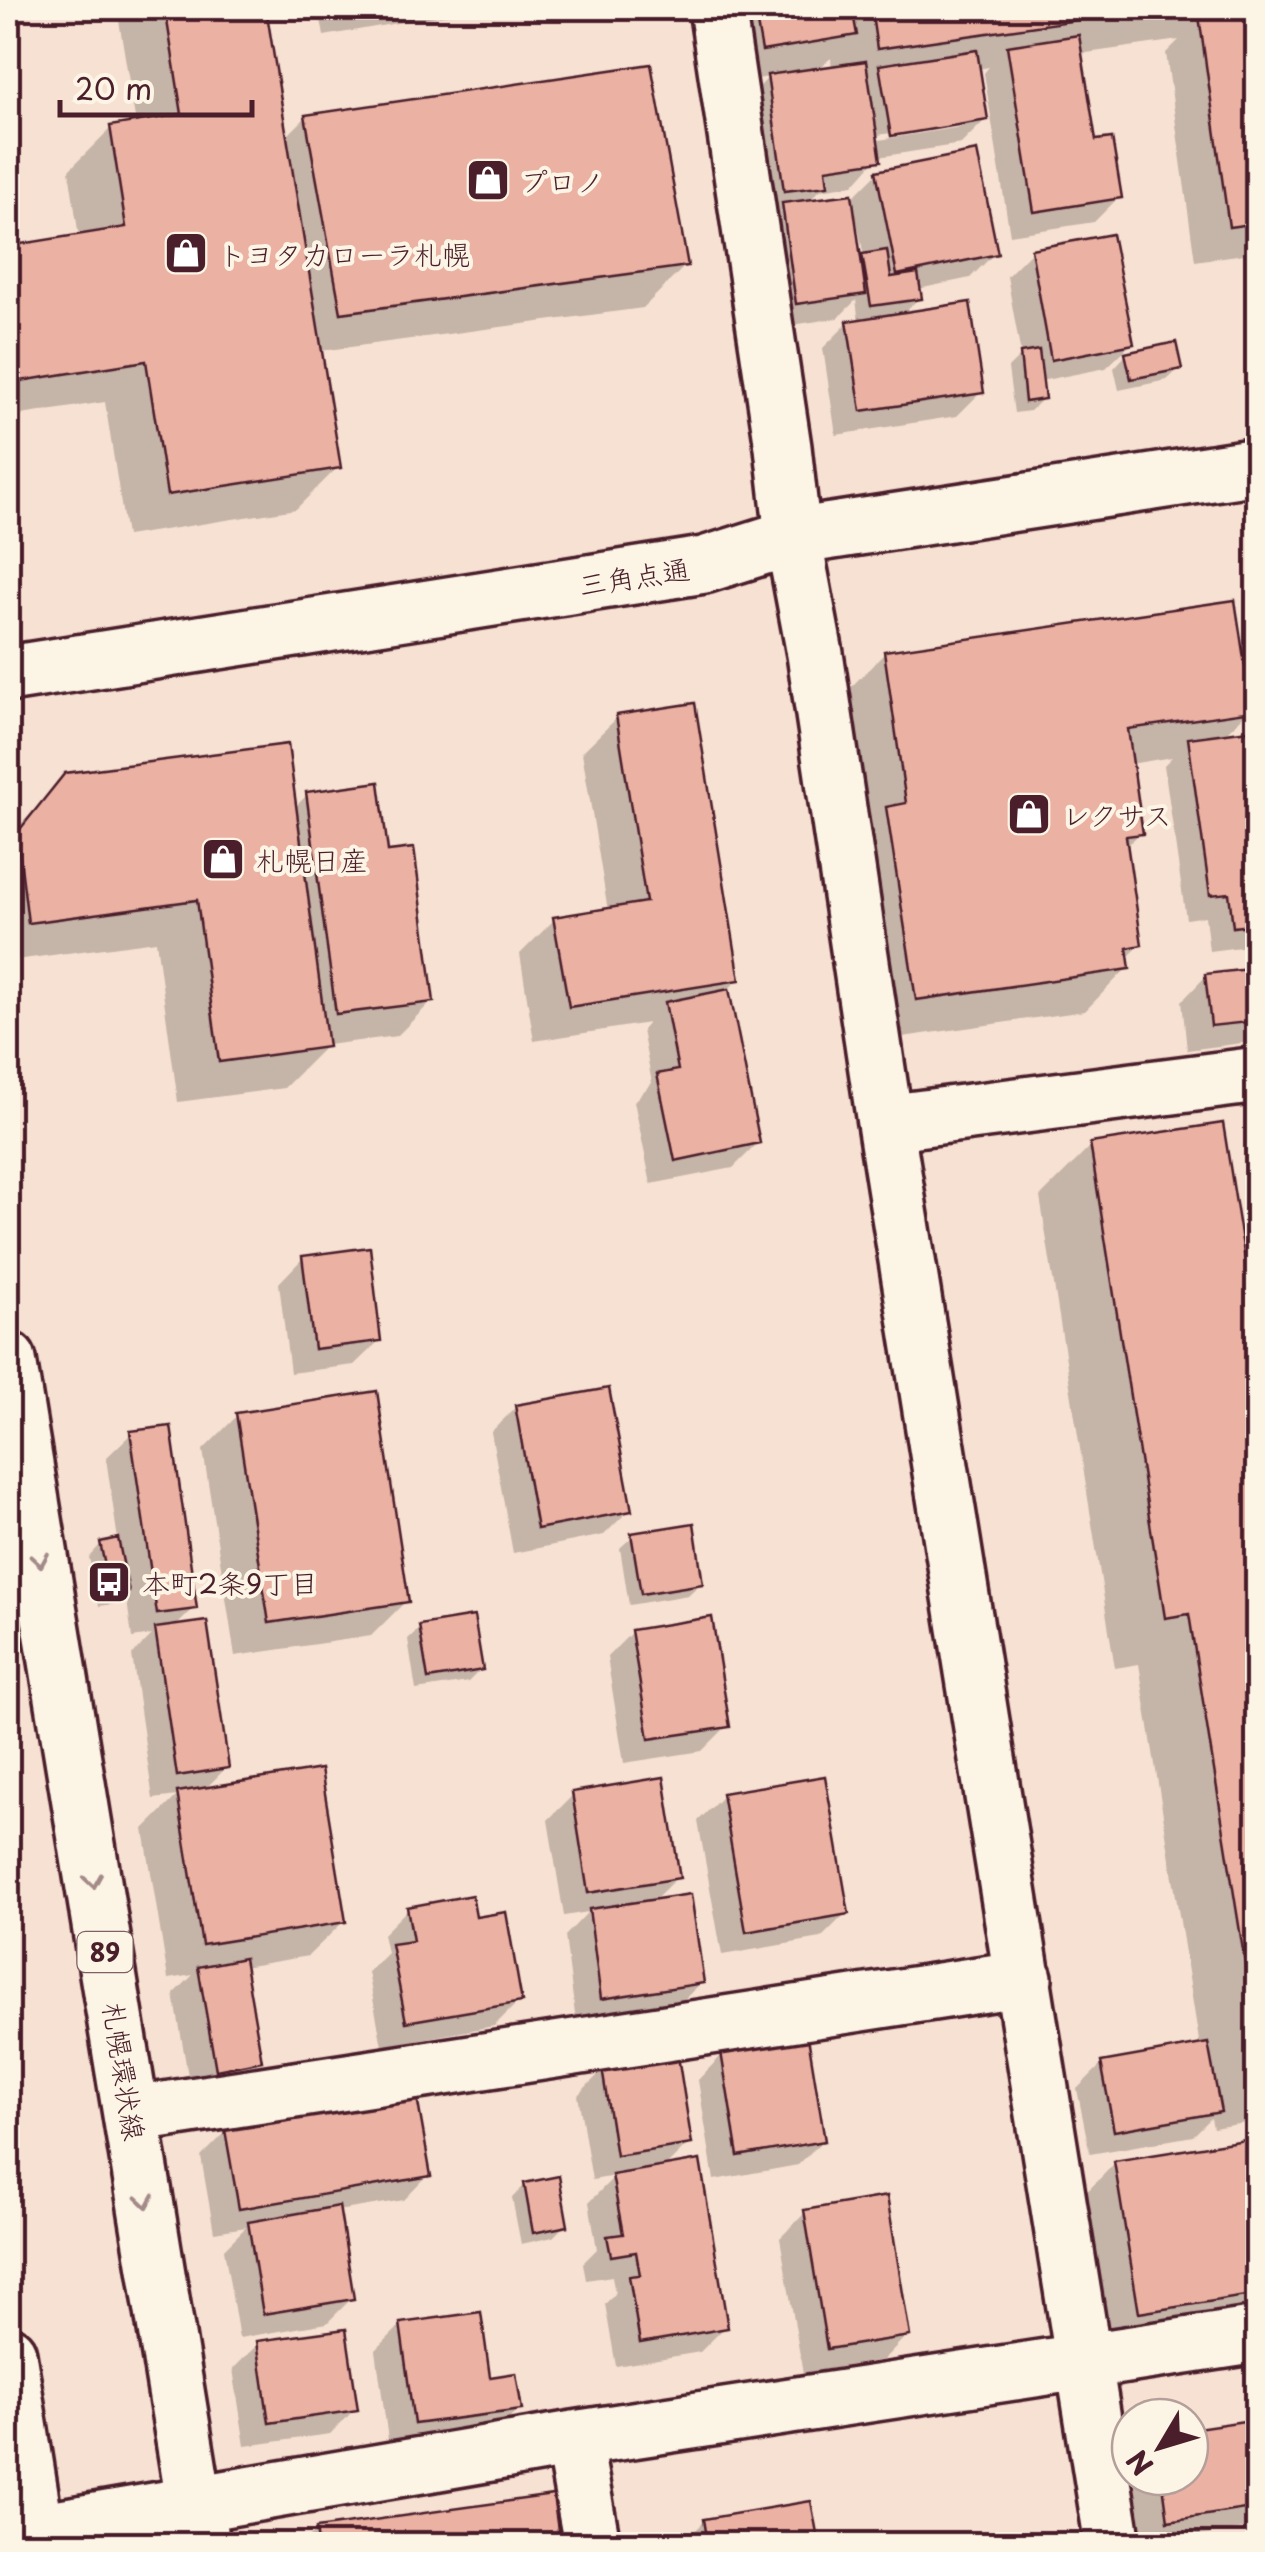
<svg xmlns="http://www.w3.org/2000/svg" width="1265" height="2552" viewBox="0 0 1265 2552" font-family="'Playpen Sans','Klee One',sans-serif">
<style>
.shadow{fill:#0003;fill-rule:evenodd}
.building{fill:#ebb2a4;stroke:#4a1f2b;stroke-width:2.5}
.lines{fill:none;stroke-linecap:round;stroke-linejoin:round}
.minor-casing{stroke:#4a1f2b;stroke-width:62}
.major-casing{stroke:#4a1f2b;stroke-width:62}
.minor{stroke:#fcf5e5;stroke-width:55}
.major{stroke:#fcf5e5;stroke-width:55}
.oneway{stroke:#a38a88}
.labels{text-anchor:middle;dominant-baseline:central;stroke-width:8;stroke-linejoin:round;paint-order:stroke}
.shield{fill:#fcf5e5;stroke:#7f5f63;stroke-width:2.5}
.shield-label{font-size:25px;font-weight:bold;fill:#4a1f2b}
.poi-label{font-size:28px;fill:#4a1f2b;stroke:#fcf5e5;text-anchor:start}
.street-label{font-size:28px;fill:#4a1f2b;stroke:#fcf5e5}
</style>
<rect width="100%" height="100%" fill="#f7e1d2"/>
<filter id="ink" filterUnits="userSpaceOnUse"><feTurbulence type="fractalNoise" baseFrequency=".01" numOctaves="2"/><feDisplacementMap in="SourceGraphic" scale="20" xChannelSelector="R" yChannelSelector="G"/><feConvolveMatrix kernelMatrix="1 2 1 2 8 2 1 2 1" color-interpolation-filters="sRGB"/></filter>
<g filter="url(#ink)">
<!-- shadow -->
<path class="shadow" d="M 117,8 L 264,8 L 285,138 L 306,117 L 685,266 L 643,308 L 320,351 L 338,467 L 296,509 L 126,536 L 105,402 L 8,417 L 8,248 L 79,237 L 69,170 L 111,128 L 136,124 Z
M 319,8 L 482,8 L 324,36 Z
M 714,8 L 1258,8 L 1258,252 L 1195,261 L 1166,53 L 1179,40 L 1079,54 L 1094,143 L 1119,197 L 1094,222 L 1010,235 L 984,73 L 989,67 L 977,69 L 986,119 L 961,144 L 878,157 L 853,185 L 820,190 L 808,202 L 850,200 L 877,173 L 995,253 L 970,278 L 918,289 L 919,298 L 902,315 L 981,392 L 957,416 L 836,435 L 823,348 L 848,323 L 859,322 L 856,300 L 838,318 L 772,328 L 744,102 L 769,77 L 728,84 ZM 831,58 L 832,69 L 818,71 L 825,63 ZM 961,122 L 961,127 L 879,140 L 878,135 ZM 853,222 L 857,222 L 864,256 L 859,262 Z
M 1032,251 L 1131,344 L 1106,368 L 1040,381 L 1043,399 L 1030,411 L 1014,413 L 1008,368 L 1021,355 L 1007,276 Z
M 1126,355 L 1180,368 L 1167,380 L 1119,390 L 1114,368 Z
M 885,653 L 1249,710 L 1223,736 L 1258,809 L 1258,936 L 1248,946 L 1209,951 L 1205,916 L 1186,919 L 1164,765 L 1172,757 L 1130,764 L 1140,833 L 1125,848 L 1140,945 L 1126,959 L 1127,968 L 1085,1011 L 874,1041 L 843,695 Z
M 617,718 L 738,980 L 727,990 L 758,1143 L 733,1168 L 651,1184 L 634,1101 L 652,1083 L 642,1030 L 648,1023 L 534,1041 L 520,954 L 555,919 L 608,911 L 582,752 Z
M 67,775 L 294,808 L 307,795 L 386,854 L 432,1001 L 397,1036 L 327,1045 L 284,1088 L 178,1102 L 156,941 L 8,961 L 8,838 Z
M 1258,971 L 1258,1041 L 1187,1050 L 1182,1001 L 1206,976 Z
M 1091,1146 L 1258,1356 L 1258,2121 L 1213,2128 L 1211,2118 L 1193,2136 L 1090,2154 L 1077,2089 L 1102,2064 L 1200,2047 L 1139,1664 L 1115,1668 L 1040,1197 Z
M 303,1258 L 379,1341 L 354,1365 L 290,1373 L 279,1283 Z
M 516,1407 L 629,1510 L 604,1535 L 513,1553 L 491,1432 Z
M 238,1415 L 406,1601 L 371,1636 L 235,1656 L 203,1450 Z
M 131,1434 L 194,1608 L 174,1628 L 227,1767 L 204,1790 L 343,1922 L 308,1956 L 243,1967 L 259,2061 L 234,2085 L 191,2093 L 174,1994 L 193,1975 L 168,1979 L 144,1829 L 177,1796 L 153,1799 L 132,1655 L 152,1635 L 132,1638 L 126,1592 L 114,1604 L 99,1606 L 89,1557 L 101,1544 L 118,1540 L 106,1458 Z
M 633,1536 L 701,1583 L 688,1595 L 629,1605 L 620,1548 Z
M 421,1627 L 481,1669 L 468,1682 L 416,1690 L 408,1639 Z
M 632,1632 L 727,1726 L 702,1751 L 624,1763 L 607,1657 Z
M 573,1795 L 677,1877 L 652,1902 L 701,1983 L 676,2007 L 576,2022 L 565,1936 L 588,1912 L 564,1916 L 548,1820 Z
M 723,1796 L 846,1913 L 821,1938 L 722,1955 L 698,1821 Z
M 408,1909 L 474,1920 L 519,2001 L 494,2026 L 382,2046 L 368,1972 L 387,1953 L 383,1934 Z
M 722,2055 L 823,2140 L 798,2165 L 714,2180 L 698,2080 Z
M 603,2070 L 689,2143 L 663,2169 L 725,2327 L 700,2352 L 616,2366 L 605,2304 L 615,2294 L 612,2276 L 586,2280 L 583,2263 L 597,2249 L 589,2202 L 615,2176 L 592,2180 L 578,2095 Z
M 226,2132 L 428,2175 L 404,2200 L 337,2211 L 352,2298 L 327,2323 L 239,2338 L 224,2249 L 246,2227 L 214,2232 L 201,2157 Z
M 1258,2140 L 1258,2328 L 1097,2354 L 1073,2206 L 1115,2163 Z
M 525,2185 L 565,2225 L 553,2237 L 521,2244 L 512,2198 Z
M 805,2213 L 907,2335 L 883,2360 L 803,2373 L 780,2238 Z
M 401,2325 L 488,2380 L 519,2409 L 494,2434 L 389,2447 L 376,2350 Z
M 258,2344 L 355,2409 L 330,2434 L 245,2446 L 233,2369 Z
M 1258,2422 L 1258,2544 L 1239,2544 L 1256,2527 L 1144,2544 L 1134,2477 L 1190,2477 L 1190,2432 Z
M 551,2498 L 558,2544 L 303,2544 L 317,2530 Z
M 809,2504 L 816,2544 L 682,2544 L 705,2521 Z"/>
<!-- building -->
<path class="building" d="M 165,8 L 266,8 L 341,468 L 167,495 L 146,361 L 8,383 L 8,246 L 126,227 L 110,126 L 182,114 Z
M 754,8 L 852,8 L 857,35 L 762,51 Z
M 871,8 L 1160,8 L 877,49 Z
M 1258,8 L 1258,223 L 1229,227 L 1199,16 Z
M 1079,35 L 1096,140 L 1112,138 L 1122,198 L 1034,212 L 1007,46 Z
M 977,50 L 988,120 L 891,136 L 879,65 Z
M 866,61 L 881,161 L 826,169 L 828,186 L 784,191 L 767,75 Z
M 651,64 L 688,266 L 341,313 L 305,115 Z
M 977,151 L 998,254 L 897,275 L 876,171 Z
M 852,194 L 866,294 L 796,304 L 782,203 Z
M 1112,234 L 1134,344 L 1051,360 L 1031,249 Z
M 887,250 L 891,277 L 918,273 L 922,299 L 871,306 L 862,254 Z
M 970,302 L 984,393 L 861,411 L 847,321 Z
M 1176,342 L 1182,369 L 1131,379 L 1125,353 Z
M 1039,350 L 1045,399 L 1025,402 L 1020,353 Z
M 1235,600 L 1252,711 L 1128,729 L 1143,834 L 1126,836 L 1142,945 L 1127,948 L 1130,969 L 916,1000 L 886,807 L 906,803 L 884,651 Z
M 695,703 L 740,980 L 569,1007 L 553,917 L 646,902 L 616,715 Z
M 1249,730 L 1258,791 L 1258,924 L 1233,927 L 1229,893 L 1210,895 L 1188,738 Z
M 288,744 L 328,1047 L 219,1062 L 197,900 L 28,923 L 17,833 L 65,773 Z
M 379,782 L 388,851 L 414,848 L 434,1002 L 336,1014 L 306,792 Z
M 1258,968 L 1258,1021 L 1211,1026 L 1205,974 Z
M 729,989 L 760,1143 L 675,1161 L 657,1074 L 678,1070 L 665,1002 Z
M 1223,1123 L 1258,1340 L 1258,2044 L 1189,1614 L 1165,1618 L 1090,1143 Z
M 370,1247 L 381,1341 L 314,1349 L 302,1256 Z
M 609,1388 L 632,1511 L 537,1529 L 515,1405 Z
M 377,1391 L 409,1602 L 269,1623 L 236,1413 Z
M 171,1426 L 197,1609 L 157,1614 L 130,1431 Z
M 694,1523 L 703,1584 L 641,1594 L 631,1533 Z
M 118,1538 L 129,1592 L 111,1595 L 100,1542 Z
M 474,1616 L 483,1670 L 428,1679 L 419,1625 Z
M 712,1617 L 730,1727 L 649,1739 L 631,1630 Z
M 207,1621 L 229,1768 L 177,1776 L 155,1628 Z
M 321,1769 L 346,1922 L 202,1945 L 177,1792 Z
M 825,1776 L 849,1914 L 746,1932 L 722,1793 Z
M 664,1777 L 680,1878 L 588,1893 L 572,1792 Z
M 691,1894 L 704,1983 L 601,1999 L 589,1909 Z
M 472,1895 L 476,1917 L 506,1912 L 522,2002 L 406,2022 L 391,1944 L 413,1941 L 407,1907 Z
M 244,1958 L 262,2061 L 216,2070 L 198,1967 Z
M 808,2037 L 825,2141 L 738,2156 L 721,2052 Z
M 1208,2043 L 1221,2112 L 1114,2131 L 1101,2062 Z
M 678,2056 L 692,2144 L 616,2156 L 602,2068 Z
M 417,2097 L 431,2176 L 239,2209 L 225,2130 Z
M 1258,2138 L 1258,2294 L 1139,2313 L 1114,2161 Z
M 700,2160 L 728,2328 L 640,2343 L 629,2276 L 640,2275 L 636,2252 L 611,2256 L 607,2236 L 623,2234 L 612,2175 Z
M 559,2176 L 568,2226 L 533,2233 L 524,2183 Z
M 887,2196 L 910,2336 L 827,2349 L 804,2210 Z
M 339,2206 L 354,2299 L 263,2314 L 248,2222 Z
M 481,2312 L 490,2377 L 516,2373 L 522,2410 L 414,2424 L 400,2323 Z
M 346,2329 L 358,2410 L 269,2423 L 257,2341 Z
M 1258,2419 L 1258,2507 L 1168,2521 L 1162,2477 L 1190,2477 L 1190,2429 Z
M 553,2495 L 560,2544 L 318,2544 L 316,2528 Z
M 811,2501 L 819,2544 L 708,2544 L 704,2519 Z"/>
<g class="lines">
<!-- minor casing -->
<g class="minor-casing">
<path id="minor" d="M 717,8 L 783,447 L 793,537 L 815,654 L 885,1123 L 1113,2544
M 8,674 L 704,565 L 793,537 L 1258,466
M 885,1123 L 1258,1075
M 132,2115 L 1024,1978
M 573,2439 L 592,2544
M 8,2536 L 573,2439 L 1258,2335"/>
</g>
<!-- major casing -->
<g class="major-casing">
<path id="major" d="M 8,1360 L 201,2544
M 8,2354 L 38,2544"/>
</g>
<!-- minor -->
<use href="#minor" class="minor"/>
<!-- major -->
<use href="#major" class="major"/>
</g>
<!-- one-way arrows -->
<defs><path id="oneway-chevron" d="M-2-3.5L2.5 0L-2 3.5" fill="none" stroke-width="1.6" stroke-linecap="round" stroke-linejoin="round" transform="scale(2.5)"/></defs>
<g class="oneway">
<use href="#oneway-chevron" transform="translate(40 1560) rotate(81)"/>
<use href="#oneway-chevron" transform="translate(93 1881) rotate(81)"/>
<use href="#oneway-chevron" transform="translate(146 2201) rotate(81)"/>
</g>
</g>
<!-- icons -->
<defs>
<g id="shop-square" transform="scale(2.25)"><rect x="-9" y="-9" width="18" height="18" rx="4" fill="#4a1f2b" stroke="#fcf5e5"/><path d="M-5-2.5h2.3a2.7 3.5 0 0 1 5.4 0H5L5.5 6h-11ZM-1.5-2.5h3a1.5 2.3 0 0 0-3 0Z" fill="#fff"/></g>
<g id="bus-square" transform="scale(2.25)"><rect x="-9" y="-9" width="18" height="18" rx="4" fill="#4a1f2b" stroke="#fcf5e5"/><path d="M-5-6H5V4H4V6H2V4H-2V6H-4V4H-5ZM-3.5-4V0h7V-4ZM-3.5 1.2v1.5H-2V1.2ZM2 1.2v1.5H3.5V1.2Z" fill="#fff"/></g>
</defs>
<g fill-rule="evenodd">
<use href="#shop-square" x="488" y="180"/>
<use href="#shop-square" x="186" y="253"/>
<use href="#shop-square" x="1029" y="814"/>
<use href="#shop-square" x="223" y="859"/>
<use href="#bus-square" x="109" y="1582"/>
</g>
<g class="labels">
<!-- shield labels -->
<rect class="shield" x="77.5" y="1932" width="55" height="40" rx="8"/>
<g class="shield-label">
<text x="105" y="1952">89</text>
</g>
<!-- poi labels -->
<g class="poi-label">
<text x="520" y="180">プロノ</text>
<text x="218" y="253">トヨタカローラ札幌</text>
<text x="1062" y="814">レクサス</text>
<text x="256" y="859">札幌日産</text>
<text x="142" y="1582">本町2条9丁目</text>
</g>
<!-- street labels -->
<g class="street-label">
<text transform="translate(634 576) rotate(-9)">三角点通</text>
<text transform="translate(125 2071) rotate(81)">札幌環状線</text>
</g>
</g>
<!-- margin -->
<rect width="1265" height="2552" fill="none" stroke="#fcf5e5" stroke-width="40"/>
<rect x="20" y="20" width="1225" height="2512" fill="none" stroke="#4a1f2b" stroke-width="4" filter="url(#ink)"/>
<!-- north arrow -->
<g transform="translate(1160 2447) rotate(232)"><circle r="48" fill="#fcf5e5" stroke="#b59f9b" stroke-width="2.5"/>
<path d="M0-8L18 38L0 25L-18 38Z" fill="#4a1f2b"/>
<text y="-15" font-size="28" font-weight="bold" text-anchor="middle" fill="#4a1f2b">N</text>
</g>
<!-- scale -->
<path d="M60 100v15h192v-15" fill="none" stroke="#4a1f2b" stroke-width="5"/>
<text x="75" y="100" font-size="30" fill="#4a1f2b" stroke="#fcf5e5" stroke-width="8" paint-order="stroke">20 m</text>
</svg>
